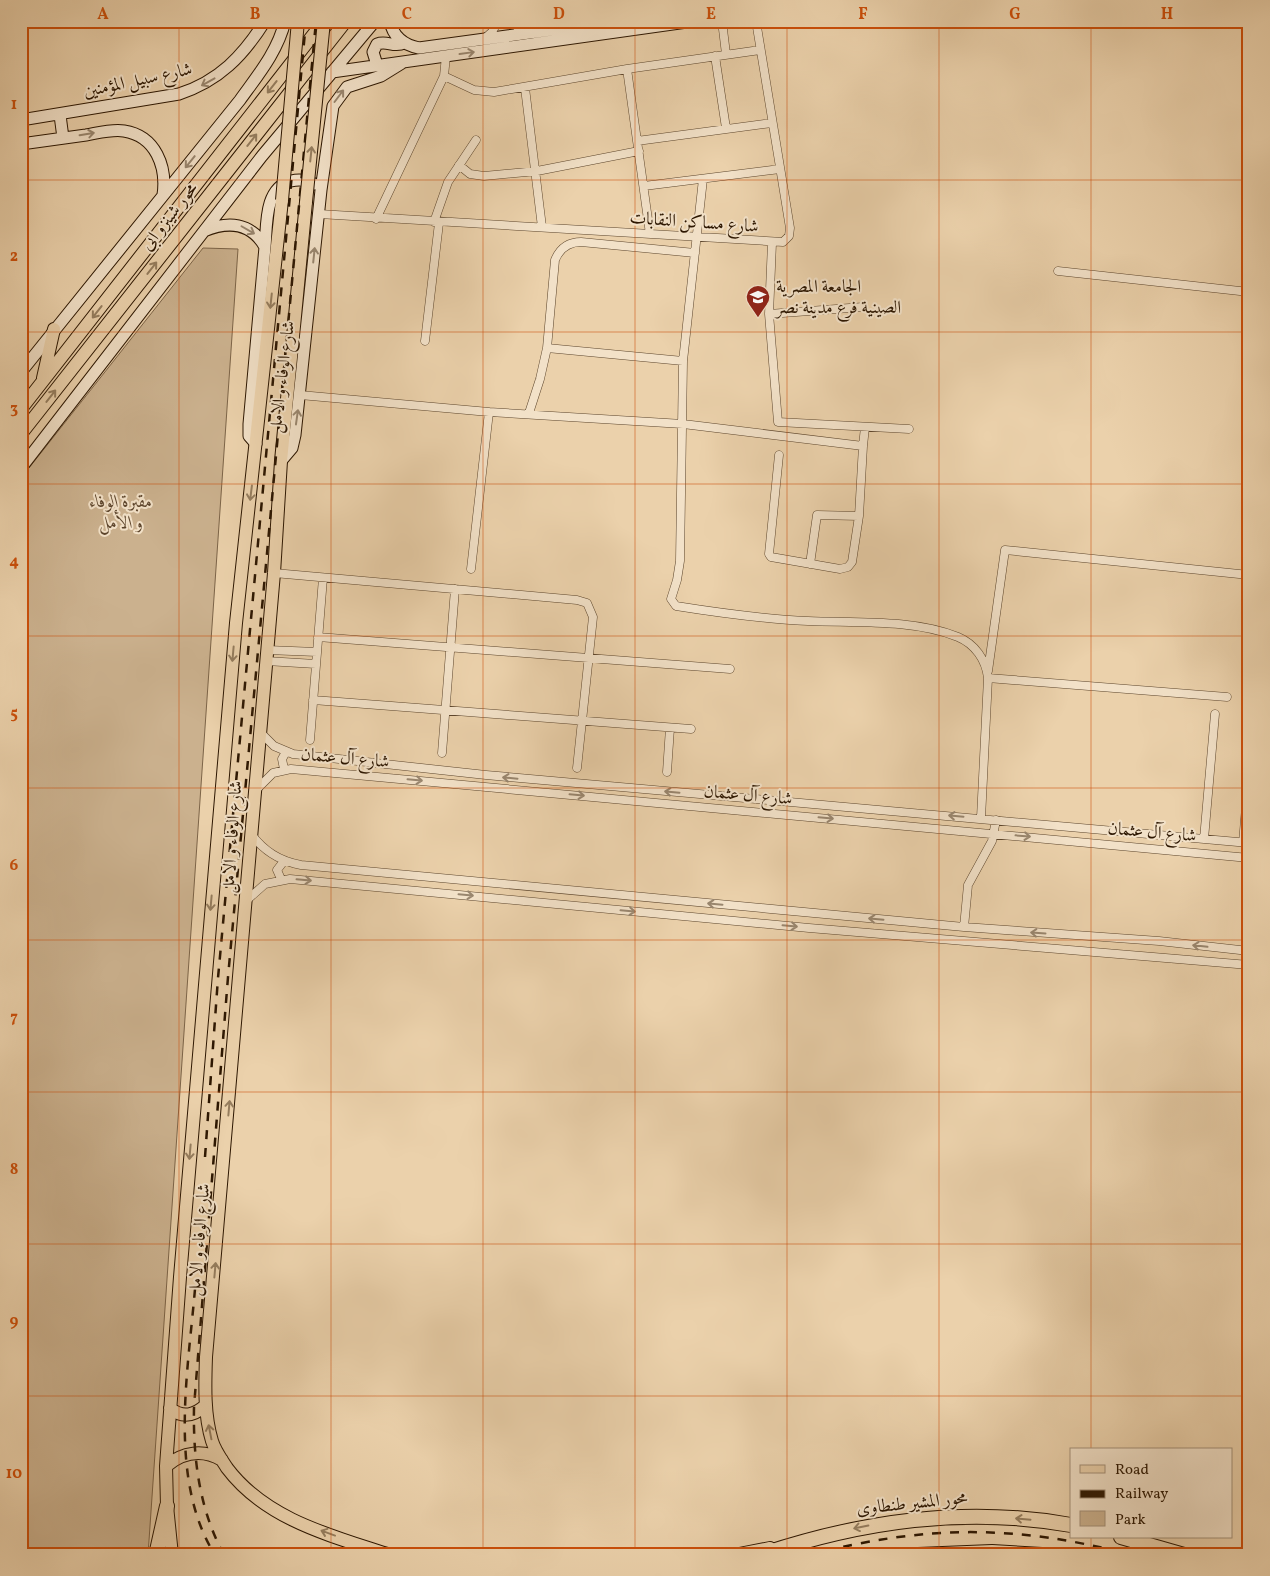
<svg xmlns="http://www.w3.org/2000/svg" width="1270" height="1576" viewBox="0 0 1270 1576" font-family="Vollkorn,Amiri,serif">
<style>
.green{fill:#cbb18e;stroke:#7c6448}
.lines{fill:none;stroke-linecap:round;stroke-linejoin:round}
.street-casing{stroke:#5c452c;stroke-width:9}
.secondary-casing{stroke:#2c1601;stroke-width:13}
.primary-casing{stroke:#2c1601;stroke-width:14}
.highway-casing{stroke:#2c1601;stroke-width:16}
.street{stroke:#f2e1c8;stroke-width:8}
.secondary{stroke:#f2e1c8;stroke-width:11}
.primary{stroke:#ebd1ab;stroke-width:12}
.highway{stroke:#ebd1ab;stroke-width:14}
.rail{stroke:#2c1601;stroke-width:2.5;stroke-dasharray:9 9;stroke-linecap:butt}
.primary-bridge-casing{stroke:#2c1601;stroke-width:14;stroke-linecap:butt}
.primary-bridge{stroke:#ebd1ab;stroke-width:12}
.oneway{stroke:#99866e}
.oneway2{stroke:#957d5e}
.grid{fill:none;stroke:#cc4f0a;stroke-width:1;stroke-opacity:0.55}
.labels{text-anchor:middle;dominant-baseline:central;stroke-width:4;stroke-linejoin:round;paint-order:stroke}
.street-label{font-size:18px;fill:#2c1601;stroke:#f2e1c8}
.poi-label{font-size:18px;fill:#2c1601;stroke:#f2e1c8;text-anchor:start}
.park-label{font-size:18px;font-style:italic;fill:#5c442b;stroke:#f2e1c8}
.neatline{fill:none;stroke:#cc4f0a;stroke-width:2}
.grid-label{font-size:16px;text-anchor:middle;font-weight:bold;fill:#cc4f0a}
</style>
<rect width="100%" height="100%" fill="#ebd1ab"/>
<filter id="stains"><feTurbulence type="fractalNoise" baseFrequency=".004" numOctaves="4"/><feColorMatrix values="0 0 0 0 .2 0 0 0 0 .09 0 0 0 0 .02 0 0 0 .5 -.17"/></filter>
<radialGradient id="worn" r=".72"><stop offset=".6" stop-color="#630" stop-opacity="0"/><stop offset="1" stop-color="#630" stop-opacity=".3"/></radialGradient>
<!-- green -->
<path class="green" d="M 203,248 L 238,249 L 148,1555 L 21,1555 L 21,478 Z"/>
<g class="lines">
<!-- street casing -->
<g class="street-casing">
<path id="street" d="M 514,21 L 521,34
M 527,21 L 533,32
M 722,21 L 726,54
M 484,39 L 492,32 L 498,21
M 715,56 L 726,128
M 627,69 L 650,234
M 444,76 L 474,90 L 494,92 L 627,69 L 760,50
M 525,88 L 542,227
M 637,141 L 772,123
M 459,165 L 470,174 L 484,176 L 537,171 L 639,151
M 703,179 L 683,361 L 680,561 L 677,580 L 671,599 L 676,606 C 720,613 764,619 808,621 C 855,623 914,619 958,637 C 975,644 986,660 988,678 L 981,818
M 644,186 L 780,169
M 319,214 L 783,242 L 789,236 L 790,228 L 756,21
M 376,219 L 444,76 L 446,56
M 434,222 L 448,182 L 476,140
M 772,243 L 769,314 L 778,422 L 909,429
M 1058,271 L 1249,292
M 769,314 L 863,307
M 425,341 L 439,223
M 547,348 L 683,361
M 300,395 L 489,412 L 683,424 L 863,446 L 859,516 L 852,562 L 848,567 L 840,569 L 771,557 L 769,554 L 779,455
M 529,413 L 540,379 L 547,348 L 555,260 C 560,248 568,242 581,242 L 695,253
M 863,446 L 865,427
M 810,564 L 817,515 L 859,516
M 471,569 L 489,412
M 274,573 L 577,600 L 587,603 L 593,617 L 577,768
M 318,637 L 730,669
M 267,650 L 317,652
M 266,661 L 316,664
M 988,671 L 1005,550 L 1249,575
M 988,678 L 1227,697
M 313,700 L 691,729
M 260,732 L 274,746 L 293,754 L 486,775 L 1249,843
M 310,740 L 323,578
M 442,753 L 455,589
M 284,769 L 282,759 L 286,752
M 667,772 L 670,728
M 257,789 L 273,773 L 291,769 L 1249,858
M 251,834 C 264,851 279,861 301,865 L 964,927 L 1159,941 L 1249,951
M 1204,839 L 1215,714
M 1243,843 L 1249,771
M 281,879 L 277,870 L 284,861
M 247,900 L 265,884 L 290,879 L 809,928 L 1249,965
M 964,927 L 968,885 L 992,841 L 996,820"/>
</g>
<!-- secondary casing -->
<g class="secondary-casing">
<path id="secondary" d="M 390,21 C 393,37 404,45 419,48 L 617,21
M 377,65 L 373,52 L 377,44 C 387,40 394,48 404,43
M 332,72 L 694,21
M 60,115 L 63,138
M 21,120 L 179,94 C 219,81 243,56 265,21
M 21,144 C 43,141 64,138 86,135 C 98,133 112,129 124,131 C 156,136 167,167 163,195
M 204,231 C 228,221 251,222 265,247 L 249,424 L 249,436 L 256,444
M 265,247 C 267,225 264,188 291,181 C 299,179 307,180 314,184
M 21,372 L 240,100 C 258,75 278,51 285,21
M 281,461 L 292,448 L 295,435 L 321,190 L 333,106 L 347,87 L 381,76 L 402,63
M 21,468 L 262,156 L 375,21"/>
</g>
<!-- primary casing -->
<g class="primary-casing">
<path id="primary" d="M 306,202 L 281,461 L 274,573 L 206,1357 C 205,1385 204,1415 212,1441 C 215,1451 222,1460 227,1468 C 266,1520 332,1536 390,1555
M 43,378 L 54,329
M 21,409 L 324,21
M 21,434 L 346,21
M 170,1408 C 183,1419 195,1415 206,1405
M 166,1466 C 183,1452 203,1449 222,1460
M 172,1555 L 167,1506 L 166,1466 L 180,1277 L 236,623 L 282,200
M 734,1555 L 770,1548"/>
</g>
<!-- highway casing -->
<g class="highway-casing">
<path id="highway" d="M 1121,1537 L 1184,1555
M 156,1555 L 167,1506
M 760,1555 C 862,1521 965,1506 1071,1525
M 918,1555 L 992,1552 L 1042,1555"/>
</g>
<!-- street -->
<use href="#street" class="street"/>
<!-- secondary -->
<use href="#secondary" class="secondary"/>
<!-- primary -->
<use href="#primary" class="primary"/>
<!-- highway -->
<use href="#highway" class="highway"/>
<!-- rail -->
<path class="rail" d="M 205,1157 L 218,978 L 306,21
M 195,1289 C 188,1372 168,1480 215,1555
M 224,1555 C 199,1509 193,1458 194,1407 L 228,977 L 316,21
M 808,1555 C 926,1525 1014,1524 1132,1555"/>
<!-- primary-bridge casing -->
<g class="primary-bridge-casing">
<path id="primary-bridge" d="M 282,200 L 298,21
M 306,202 L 324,21"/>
</g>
<!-- primary-bridge -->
<use href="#primary-bridge" class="primary-bridge"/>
</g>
<!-- one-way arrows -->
<defs><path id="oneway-shaft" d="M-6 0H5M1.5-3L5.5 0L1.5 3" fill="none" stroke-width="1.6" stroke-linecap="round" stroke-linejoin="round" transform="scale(1.25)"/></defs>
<g class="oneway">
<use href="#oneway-shaft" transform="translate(467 53) rotate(-8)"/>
<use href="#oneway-shaft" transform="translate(208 82) rotate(151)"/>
<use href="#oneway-shaft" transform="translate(339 96) rotate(-53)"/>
<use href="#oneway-shaft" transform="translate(87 134) rotate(-9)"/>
<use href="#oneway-shaft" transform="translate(190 162) rotate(129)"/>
<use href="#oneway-shaft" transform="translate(248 230) rotate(30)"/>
<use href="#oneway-shaft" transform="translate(314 255) rotate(-84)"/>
<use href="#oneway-shaft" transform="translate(297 417) rotate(-82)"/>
<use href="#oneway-shaft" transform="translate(510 778) rotate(-175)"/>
<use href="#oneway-shaft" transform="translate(415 780) rotate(5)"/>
<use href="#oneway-shaft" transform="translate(672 792) rotate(-175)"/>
<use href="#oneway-shaft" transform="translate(577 795) rotate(5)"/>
<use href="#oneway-shaft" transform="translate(956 816) rotate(-175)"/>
<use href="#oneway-shaft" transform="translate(826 818) rotate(5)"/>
<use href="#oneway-shaft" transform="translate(1023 836) rotate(5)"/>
<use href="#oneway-shaft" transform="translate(304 880) rotate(5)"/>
<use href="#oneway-shaft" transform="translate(466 895) rotate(5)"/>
<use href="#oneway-shaft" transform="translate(715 904) rotate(-175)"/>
<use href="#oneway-shaft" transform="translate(628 911) rotate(5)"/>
<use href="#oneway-shaft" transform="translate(876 919) rotate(-175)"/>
<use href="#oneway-shaft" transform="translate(790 926) rotate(5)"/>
<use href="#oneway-shaft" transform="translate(1038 933) rotate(-176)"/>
<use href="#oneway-shaft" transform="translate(1200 946) rotate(-174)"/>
</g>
<g class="oneway2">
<use href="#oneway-shaft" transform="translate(272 87) rotate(128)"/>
<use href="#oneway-shaft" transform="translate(252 140) rotate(-52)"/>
<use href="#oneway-shaft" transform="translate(311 154) rotate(-84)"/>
<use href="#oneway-shaft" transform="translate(152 268) rotate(-52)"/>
<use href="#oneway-shaft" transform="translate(271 301) rotate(96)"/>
<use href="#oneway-shaft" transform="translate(97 312) rotate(128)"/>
<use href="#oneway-shaft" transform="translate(51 396) rotate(-52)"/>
<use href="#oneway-shaft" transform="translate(251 493) rotate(97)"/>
<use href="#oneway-shaft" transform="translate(233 654) rotate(95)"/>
<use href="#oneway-shaft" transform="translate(211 903) rotate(95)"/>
<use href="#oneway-shaft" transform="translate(229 1108) rotate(-85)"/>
<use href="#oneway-shaft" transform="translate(190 1152) rotate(95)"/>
<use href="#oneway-shaft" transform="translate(215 1270) rotate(-85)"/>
<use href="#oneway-shaft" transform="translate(210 1432) rotate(-101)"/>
<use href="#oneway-shaft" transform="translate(1023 1519) rotate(-175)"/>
<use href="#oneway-shaft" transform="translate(861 1527) rotate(169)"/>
<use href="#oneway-shaft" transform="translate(328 1533) rotate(-160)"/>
</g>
<!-- grid -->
<path class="grid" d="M 179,21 L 179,1555M 331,21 L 331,1555M 483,21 L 483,1555M 635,21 L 635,1555M 787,21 L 787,1555M 939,21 L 939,1555M 1091,21 L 1091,1450M 21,180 L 1249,180M 21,332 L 1249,332M 21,484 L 1249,484M 21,636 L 1249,636M 21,788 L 1249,788M 21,940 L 1249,940M 21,1092 L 1249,1092M 21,1244 L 1249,1244M 21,1396 L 1249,1396M 1091,1537 L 1091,1555"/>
<!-- icons -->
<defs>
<g id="university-pin" transform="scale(1.25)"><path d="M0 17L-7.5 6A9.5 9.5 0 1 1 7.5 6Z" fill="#8f2418" stroke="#f2e1c8"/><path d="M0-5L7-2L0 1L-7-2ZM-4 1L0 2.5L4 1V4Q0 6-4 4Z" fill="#fff"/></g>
</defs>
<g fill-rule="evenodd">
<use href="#university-pin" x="758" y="297"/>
</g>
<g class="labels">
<!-- street labels -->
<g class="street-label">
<text transform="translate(138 81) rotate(-12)">شارع سبيل المؤمنين</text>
<text transform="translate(170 217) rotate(-52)">محور شينزو ابى</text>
<text transform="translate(694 223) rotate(4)">شارع مساكن النقابات</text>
<text transform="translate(283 377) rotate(-83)">شارع الوفاء و الامل</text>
<text transform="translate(345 759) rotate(5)">شارع آل عثمان</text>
<text transform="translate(748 796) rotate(5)">شارع آل عثمان</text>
<text transform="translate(1152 833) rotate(5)">شارع آل عثمان</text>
<text transform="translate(233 837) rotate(-86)">شارع الوفاء و الامل</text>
<text transform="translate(200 1240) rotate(-85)">شارع الوفاء و الامل</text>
<text transform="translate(912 1504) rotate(-6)">محور المشير طنطاوى</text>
</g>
<!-- poi labels -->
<g class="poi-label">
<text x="776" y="287">الجامعة المصرية<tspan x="776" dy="21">الصينية فرع مدينة نصر</tspan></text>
</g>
<!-- park labels -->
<g class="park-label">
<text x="121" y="502">مقبرة الوفاء<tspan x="121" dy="21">و الأمل</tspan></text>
</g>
</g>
<!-- margin -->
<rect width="1270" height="1576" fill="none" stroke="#ebd1ab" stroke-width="55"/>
<!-- legend -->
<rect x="1070" y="1448" width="162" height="90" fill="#f2e1c8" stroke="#a39078"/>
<rect x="1080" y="1465" width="25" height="8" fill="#ebd1ab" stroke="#a39078"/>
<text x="1115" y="1474" font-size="15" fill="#2c1601">Road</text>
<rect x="1080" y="1490" width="25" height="8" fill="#2c1601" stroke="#a39078"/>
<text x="1115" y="1498" font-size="15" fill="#2c1601">Railway</text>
<rect x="1080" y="1511" width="25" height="15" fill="#cbb18e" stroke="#a39078"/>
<text x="1115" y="1524" font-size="15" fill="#2c1601">Park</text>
<rect x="28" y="28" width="1214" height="1520" class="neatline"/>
<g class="grid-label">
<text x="103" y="19">A</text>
<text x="255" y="19">B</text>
<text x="407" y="19">C</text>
<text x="559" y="19">D</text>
<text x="711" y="19">E</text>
<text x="863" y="19">F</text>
<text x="1015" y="19">G</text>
<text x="1167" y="19">H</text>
<text x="14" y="109">1</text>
<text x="14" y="261">2</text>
<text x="14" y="413">3</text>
<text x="14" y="566">4</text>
<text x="14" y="718">5</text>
<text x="14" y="870">6</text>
<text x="14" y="1022">7</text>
<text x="14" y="1174">8</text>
<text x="14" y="1326">9</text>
<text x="14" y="1478">10</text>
</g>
<rect width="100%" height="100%" filter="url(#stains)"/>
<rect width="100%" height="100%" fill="url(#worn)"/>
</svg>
